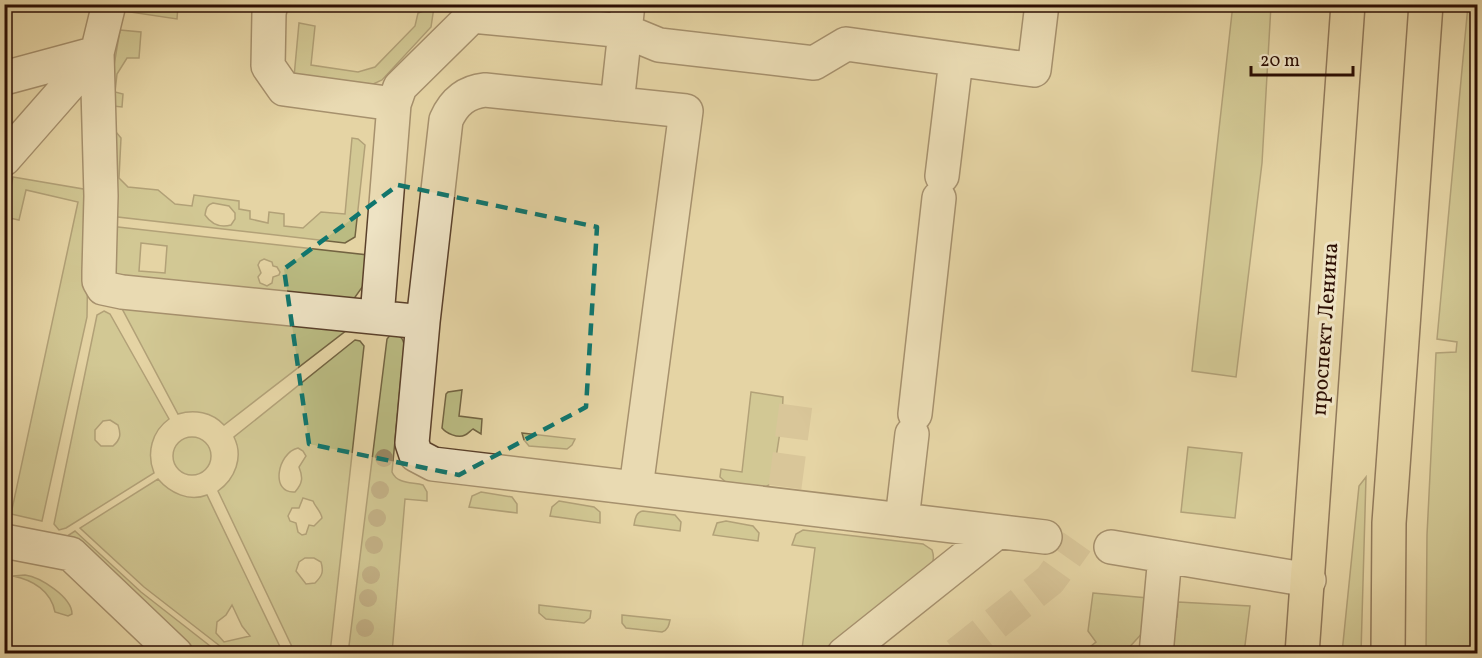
<svg xmlns="http://www.w3.org/2000/svg" width="1482" height="658" viewBox="0 0 1482 658" font-family="Vollkorn,serif">
<style>
.green{fill:#babb82;stroke:#736442;stroke-width:1.5;fill-rule:evenodd}
.lines{fill:none;stroke-linecap:round;stroke-linejoin:round}
.minor-tunnel{stroke:#c9b68c;stroke-width:33;stroke-dasharray:33 16;stroke-linecap:butt}
.minor-casing{stroke:#5a402b;stroke-width:36}
.major-casing{stroke:#2c0e03;stroke-width:36}
.minor{stroke:#eee3c4;stroke-width:33}
.major{stroke:#e5d4a4;stroke-width:33}
.tree{fill:#9b8964}
.marked{fill:none;stroke:#0f766e;stroke-width:4.5;stroke-dasharray:12 8;stroke-linejoin:round}
.labels{text-anchor:middle;dominant-baseline:central;stroke-width:6;stroke-linejoin:round;paint-order:stroke}
.street-label{font-size:22px;fill:#2c0e03;stroke:#eee3c4}
</style>
<rect width="100%" height="100%" fill="#e5d4a4"/>
<filter id="stains"><feTurbulence type="fractalNoise" baseFrequency=".00333" numOctaves="4"/><feColorMatrix values="0 0 0 0 .2 0 0 0 0 .09 0 0 0 0 .02 0 0 0 .5 -.17"/></filter>
<radialGradient id="worn" r=".72"><stop offset=".6" stop-color="#630" stop-opacity="0"/><stop offset="1" stop-color="#630" stop-opacity=".3"/></radialGradient>
<!-- green -->
<path class="green" d="M 1233,4 L 1271,5 L 1262,163 L 1236,377 L 1192,371 Z
M 125,5 L 178,5 L 177,19 L 123,11 Z
M 1468,5 L 1478,5 L 1477,653 L 1426,653 L 1427,535 L 1436,353 L 1456,352 L 1457,342 L 1437,339 Z
M 434,7 L 431,27 L 382,80 L 369,86 L 294,77 L 299,23 L 315,26 L 311,65 L 358,72 L 375,67 L 415,26 L 418,13 Z
M 120,30 L 141,32 L 139,58 L 127,58 L 117,74 L 115,92 L 123,94 L 122,107 L 113,106 L 111,126 L 121,138 L 119,178 L 128,187 L 158,190 L 175,204 L 192,206 L 194,195 L 239,201 L 239,209 L 250,211 L 250,219 L 268,223 L 269,212 L 284,214 L 284,226 L 303,228 L 321,212 L 345,214 L 352,138 L 358,139 L 365,145 L 355,237 L 345,243 L 109,216 L 112,77 ZM 213,203 L 229,206 L 235,213 L 235,219 L 231,225 C 220,228 212,225 205,215 C 206,208 207,205 213,203 Z
M 13,177 L 89,190 L 87,317 L 42,521 L 11,514 L 78,202 L 26,190 L 19,220 L 5,217 Z
M 109,226 L 368,255 L 363,286 L 353,300 L 116,279 ZM 141,243 L 167,246 L 165,273 L 139,271 ZM 264,259 L 272,262 L 273,266 L 277,267 L 280,272 L 279,275 L 273,277 L 272,283 L 267,286 L 260,283 L 258,277 L 261,273 L 258,265 L 260,261 Z
M 118,301 L 356,323 L 224,425 C 212,412 194,409 178,414 Z
M 104,311 L 110,314 L 169,419 C 152,431 146,453 154,473 L 66,528 L 59,530 L 54,524 L 97,315 ZM 110,420 L 118,425 C 121,434 121,439 113,446 L 101,446 L 95,440 L 95,430 L 103,421 Z
M 391,334 C 400,335 404,338 404,347 L 392,472 C 397,484 412,482 423,485 L 427,492 L 427,501 L 405,499 L 392,653 L 348,654 L 387,339 Z
M 355,340 L 360,341 L 364,346 L 330,653 L 295,653 L 218,491 C 235,479 244,457 234,437 ZM 298,448 L 303,451 L 306,456 L 299,467 C 303,477 303,483 295,492 C 270,494 277,453 298,448 ZM 303,498 L 313,501 C 315,507 321,511 322,518 L 314,526 L 309,525 L 306,534 L 302,535 L 298,532 L 296,523 L 290,521 L 288,516 L 292,508 L 299,508 ZM 305,558 L 314,558 L 321,562 C 324,572 322,576 315,583 L 306,584 L 296,571 L 299,562 Z
M 462,390 L 459,416 L 482,419 L 481,434 L 473,429 C 470,431 468,434 465,435 C 458,439 446,433 442,428 L 446,394 L 448,392 Z
M 751,392 L 783,397 L 782,419 L 773,477 L 770,484 L 764,488 L 728,484 L 720,477 L 721,469 L 742,472 Z
M 522,433 L 575,439 L 572,445 L 567,449 L 529,446 L 524,440 Z
M173 456a19 19 0 1 1 38 0a19 19 0 1 1-38 0Z
M 1188,447 L 1242,453 L 1235,518 L 1181,512 Z
M 1366,477 L 1361,653 L 1342,653 L 1359,486 Z
M 158,479 C 170,493 189,502 207,495 L 283,653 L 229,653 L 144,587 L 80,528 ZM 232,605 L 242,626 L 250,636 L 224,642 L 216,633 L 217,622 L 226,615 Z
M 481,492 L 512,497 L 517,504 L 517,513 L 469,507 L 472,496 Z
M 559,501 L 594,507 L 600,512 L 600,523 L 550,516 L 552,507 Z
M 643,511 L 675,515 L 681,522 L 680,531 L 634,525 C 635,519 636,512 643,511 Z
M 726,521 L 753,526 L 759,533 L 758,541 L 713,535 L 717,523 Z
M 803,530 L 923,544 L 932,550 C 937,564 928,570 919,580 L 825,653 L 784,654 L 784,648 L 802,649 L 815,548 L 792,545 L 796,534 Z
M 75,531 L 141,592 L 219,653 L 189,653 L 61,540 Z
M 25,575 C 40,577 72,597 72,614 L 68,616 L 55,612 C 51,591 33,580 13,576 Z
M 1093,593 L 1148,598 L 1147,628 L 1124,653 L 1081,654 L 1096,642 L 1088,631 Z
M 1178,602 L 1250,606 L 1244,653 L 1163,654 L 1165,617 L 1177,617 Z
M 539,605 L 591,611 L 590,618 L 584,623 L 546,619 L 539,613 Z
M 622,615 L 670,620 C 669,625 668,630 662,632 L 626,628 L 622,623 Z"/>
<g class="lines">
<!-- minor-tunnel -->
<path class="minor-tunnel" d="M 785,487 L 796,404
M 957,654 L 1050,580 L 1077,542"/>
<!-- minor casing -->
<g class="minor-casing">
<path id="minor" d="M 271,4 L 269,13 L 268,66 L 284,89 L 394,104
M 4,78 L 97,53 L 101,196 L 99,272 L 99,281 L 103,288 L 122,292 L 423,322
M 617,104 L 625,31 L 659,45 L 814,63 L 846,44 L 1034,70 L 1042,4
M 4,159 L 97,53 L 109,4
M 942,176 L 956,60
M 377,317 L 394,104 L 400,87 L 472,16 L 625,31 L 628,4
M 915,414 L 939,198
M 636,488 L 686,111 L 485,90 C 466,92 454,102 446,120 L 423,322 L 412,443 L 416,455 L 433,464 L 1045,537
M 902,520 L 912,434
M 4,541 L 71,554 L 176,654
M 1111,547 L 1309,580
M 844,654 L 997,532
M 1156,654 L 1165,556"/>
</g>
<!-- major casing -->
<g class="major-casing">
<path id="major" d="M 1302,654 L 1348,4
M 1388,654 L 1389,523 L 1426,4"/>
</g>
<!-- minor -->
<use href="#minor" class="minor"/>
<!-- major -->
<use href="#major" class="major"/>
</g>
<!-- trees -->
<g class="tree">
<circle cx="384" cy="458" r="9"/>
<circle cx="380" cy="490" r="9"/>
<circle cx="377" cy="518" r="9"/>
<circle cx="374" cy="545" r="9"/>
<circle cx="371" cy="575" r="9"/>
<circle cx="368" cy="598" r="9"/>
<circle cx="365" cy="628" r="9"/>
</g>
<!-- marked area -->
<path d="M0 0H1482V658H0ZM 398,185 L 597,227 L 586,407 L 459,475 L 309,444 L 284,269 Z" fill="#e5d4a4" fill-opacity=".55" fill-rule="evenodd"/>
<path class="marked" d="M 398,185 L 597,227 L 586,407 L 459,475 L 309,444 L 284,269 Z"/>
<g class="labels">
<!-- street labels -->
<g class="street-label">
<text transform="translate(1326 329) rotate(-86)">проспект Ленина</text>
</g>
</g>
<!-- margin -->
<rect width="1482" height="658" fill="none" stroke="#e5d4a4" stroke-width="24"/>
<rect x="6" y="6" width="1470" height="646" fill="none" stroke="#2c0e03" stroke-width="3"/>
<rect x="12" y="12" width="1458" height="634" fill="none" stroke="#2c0e03" stroke-width="1.5"/>
<!-- scale -->
<path d="M1251 66v9h102v-9" fill="none" stroke="#2c0e03" stroke-width="3"/>
<text x="1260" y="66" font-size="18" fill="#2c0e03" stroke="#eee3c4" stroke-width="4.5" paint-order="stroke">20 m</text>
<rect width="100%" height="100%" filter="url(#stains)"/>
<rect width="100%" height="100%" fill="url(#worn)"/>
</svg>
